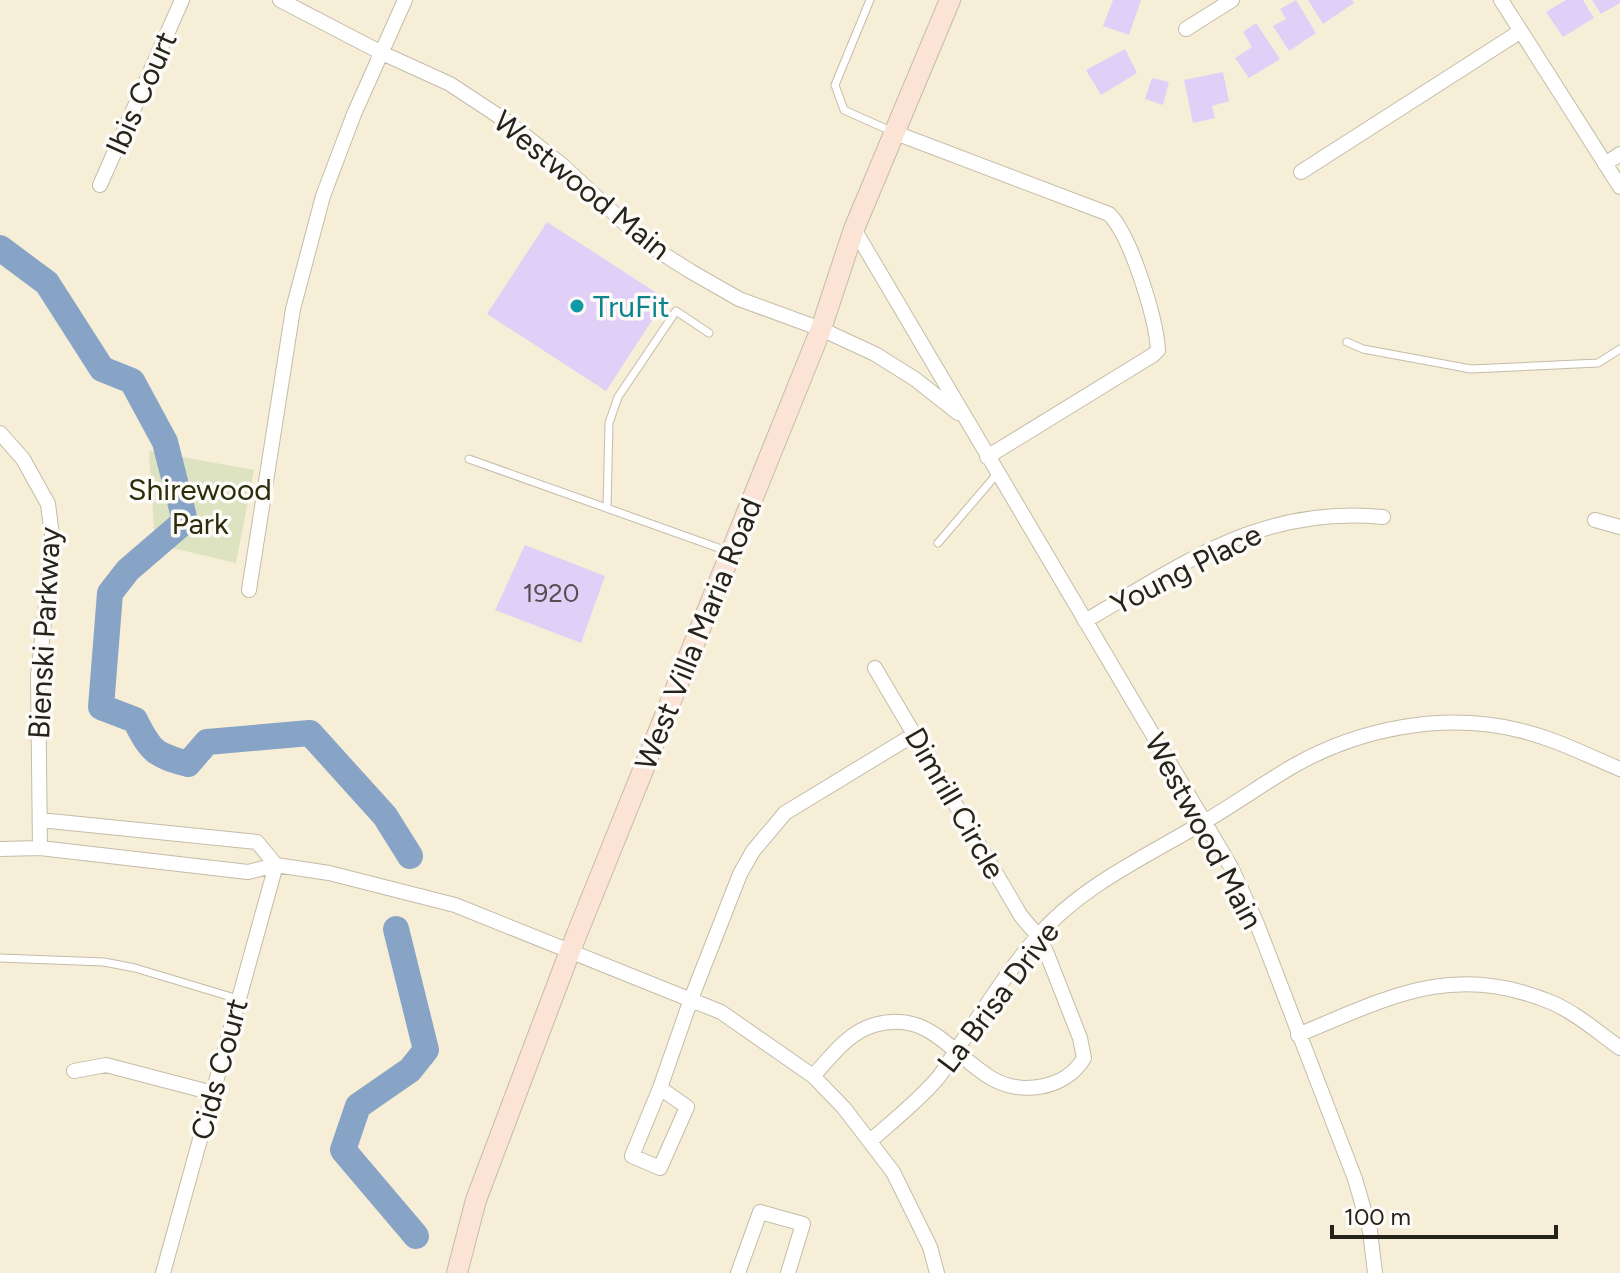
<svg xmlns="http://www.w3.org/2000/svg" width="1620" height="1273" viewBox="0 0 1620 1273" font-family="Figtree,sans-serif">
<style>
.green{fill:#dde3c0}
.lines{fill:none;stroke-linecap:round;stroke-linejoin:round}
.river{stroke:#87a4c6;stroke-width:26}
.building{fill:#e2cff8}
.service-casing{stroke:#c5bca8;stroke-width:9}
.minor-casing{stroke:#c5bca8;stroke-width:16}
.secondary-casing{stroke:#c5bca8;stroke-width:22}
.service{stroke:#fff;stroke-width:7}
.minor{stroke:#fff;stroke-width:14}
.secondary{stroke:#fbe4d6;stroke-width:20}
.culture-dot{fill:#0f9aa8;stroke:#fdfbf7;stroke-width:3}
.labels{text-anchor:middle;dominant-baseline:central;stroke-width:7;stroke-linejoin:round;paint-order:stroke}
.number-label{font-size:26px;fill:#554e52}
.street-label{font-size:30px;fill:#26231b;stroke:#fdfbf7}
.culture-label{font-size:30px;fill:#0d838f;stroke:#fdfbf7;text-anchor:start}
.park-label{font-size:30px;fill:#2a2e0b;stroke:#fdfbf7}
</style>
<rect width="100%" height="100%" fill="#f7eed8"/>
<!-- green -->
<path class="green" d="M 149,451 L 254,470 L 236,563 L 155,544 Z"/>
<g class="lines">
<!-- river -->
<path class="river" d="M 0,248 L 47,283 L 102,369 L 132,381 L 165,442 L 185,521 L 128,570 L 110,593 L 101,707 L 135,720 C 151,752 155,755 188,764 L 207,742 L 310,733 L 385,816 L 410,856
M 396,929 L 426,1050 L 410,1070 L 358,1106 L 343,1150 L 416,1236"/>
</g>
<!-- building -->
<path class="building" d="M 1113,0 L 1141,0 L 1129,35 L 1103,26 Z
M 1296,0 L 1316,33 L 1289,51 L 1273,26 L 1286,19 L 1280,9 Z
M 1308,0 L 1352,0 L 1354,3 L 1323,24 Z
M 1566,0 L 1583,0 L 1594,18 L 1563,37 L 1546,12 Z
M 1592,0 L 1620,0 L 1620,3 L 1601,14 Z
M 1256,23 L 1280,59 L 1249,78 L 1235,58 L 1252,47 L 1243,32 Z
M 1125,49 L 1137,73 L 1101,95 L 1086,70 Z
M 1223,72 L 1229,101 L 1212,106 L 1215,118 L 1193,123 L 1184,80 Z
M 1152,78 L 1169,82 L 1163,105 L 1145,99 Z
M 547,222 L 666,299 L 606,391 L 487,314 Z
M 525,545 L 605,576 L 581,643 L 495,610 Z"/>
<g class="lines">
<!-- service casing -->
<g class="service-casing">
<path id="service" d="M 870,0 L 835,85 L 844,110 L 891,131
M 1347,342 L 1363,349 L 1471,369 L 1598,363 L 1620,349
M 469,459 L 727,551
M 607,508 L 609,423 L 618,397 L 676,311 L 709,333
M 938,543 L 997,474
M 0,958 L 104,962 L 135,968 L 238,999"/>
</g>
<!-- minor casing -->
<g class="minor-casing">
<path id="minor" d="M 280,0 L 382,53 L 450,84 L 509,123 L 562,165 L 646,243 L 690,271 L 739,299 L 821,329 L 875,354 L 915,379 L 958,413
M 1501,0 L 1620,187
M 1186,29 L 1232,0
M 893,132 L 1109,214 C 1131,236 1156,318 1158,350 L 1153,355 L 987,457
M 1605,164 L 1620,154
M 1301,172 L 1521,31
M 100,185 L 182,0
M 854,229 L 1231,867 L 1257,924 L 1355,1179 L 1370,1231 L 1375,1273
M 0,433 L 23,459 L 48,504 L 53,543 L 38,675 L 40,848
M 1595,520 L 1620,527
M 249,590 L 293,309 L 323,196 L 354,114 L 405,0
M 1085,621 C 1185,563 1262,505 1383,517
M 40,820 L 257,842 L 276,865
M 0,849 L 40,848 L 248,872 L 276,865 L 329,873 L 455,905 L 721,1012 L 813,1076 L 844,1108 L 893,1172 L 930,1247 L 937,1273
M 1298,1035 C 1389,997 1454,961 1553,1003 C 1576,1013 1599,1033 1620,1048
M 74,1071 L 106,1065 L 213,1093
M 813,1076 C 831,1057 847,1033 874,1025 C 928,1009 951,1054 991,1078 C 1021,1096 1066,1089 1084,1058 L 1080,1038 L 1047,954 L 1038,936 L 1021,916 L 875,668
M 660,1088 L 687,1107 L 660,1168 L 632,1156 L 660,1088 L 691,999 L 740,874 L 753,851 L 785,813 L 915,734
M 870,1141 C 893,1121 917,1102 937,1079 C 945,1070 950,1059 957,1049 C 983,1011 1008,970 1038,936 C 1080,887 1143,858 1197,826 C 1231,807 1262,784 1295,765 C 1361,728 1444,712 1518,730 C 1554,738 1586,755 1620,769
M 163,1273 L 276,865
M 738,1273 L 760,1212 L 803,1224 L 788,1273"/>
</g>
<!-- secondary casing -->
<g class="secondary-casing">
<path id="secondary" d="M 457,1273 L 476,1200 L 570,951 L 821,329 L 854,229 L 950,0"/>
</g>
<!-- service -->
<use href="#service" class="service"/>
<!-- minor -->
<use href="#minor" class="minor"/>
<!-- secondary -->
<use href="#secondary" class="secondary"/>
</g>
<!-- markers -->
<circle class="culture-dot" cx="577" cy="306" r="8"/>
<g class="labels">
<!-- number labels -->
<g class="number-label">
<text x="551" y="593">1920</text>
</g>
<!-- street labels -->
<g class="street-label">
<text transform="translate(141 93) rotate(-66)">Ibis Court</text>
<text transform="translate(582 185) rotate(39)">Westwood Main</text>
<text transform="translate(1186 569) rotate(-27)">Young Place</text>
<text transform="translate(44 633) rotate(-87)">Bienski Parkway</text>
<text transform="translate(698 634) rotate(-68)">West Villa Maria Road</text>
<text transform="translate(955 803) rotate(60)">Dimrill Circle</text>
<text transform="translate(1204 831) rotate(62)">Westwood Main</text>
<text transform="translate(998 997) rotate(-53)">La Brisa Drive</text>
<text transform="translate(219 1069) rotate(-75)">Cids Court</text>
</g>
<!-- culture labels -->
<g class="culture-label">
<text x="593" y="306">TruFit</text>
</g>
<!-- park labels -->
<g class="park-label">
<text x="200" y="489">Shirewood<tspan x="200" dy="34">Park</tspan></text>
</g>
</g>
<!-- scale -->
<path d="M1332 1225v12h224v-12" fill="none" stroke="#26231b" stroke-width="4"/>
<text x="1344" y="1225" font-size="24" fill="#26231b" stroke="#fdfbf7" stroke-width="6" paint-order="stroke">100 m</text>
</svg>
